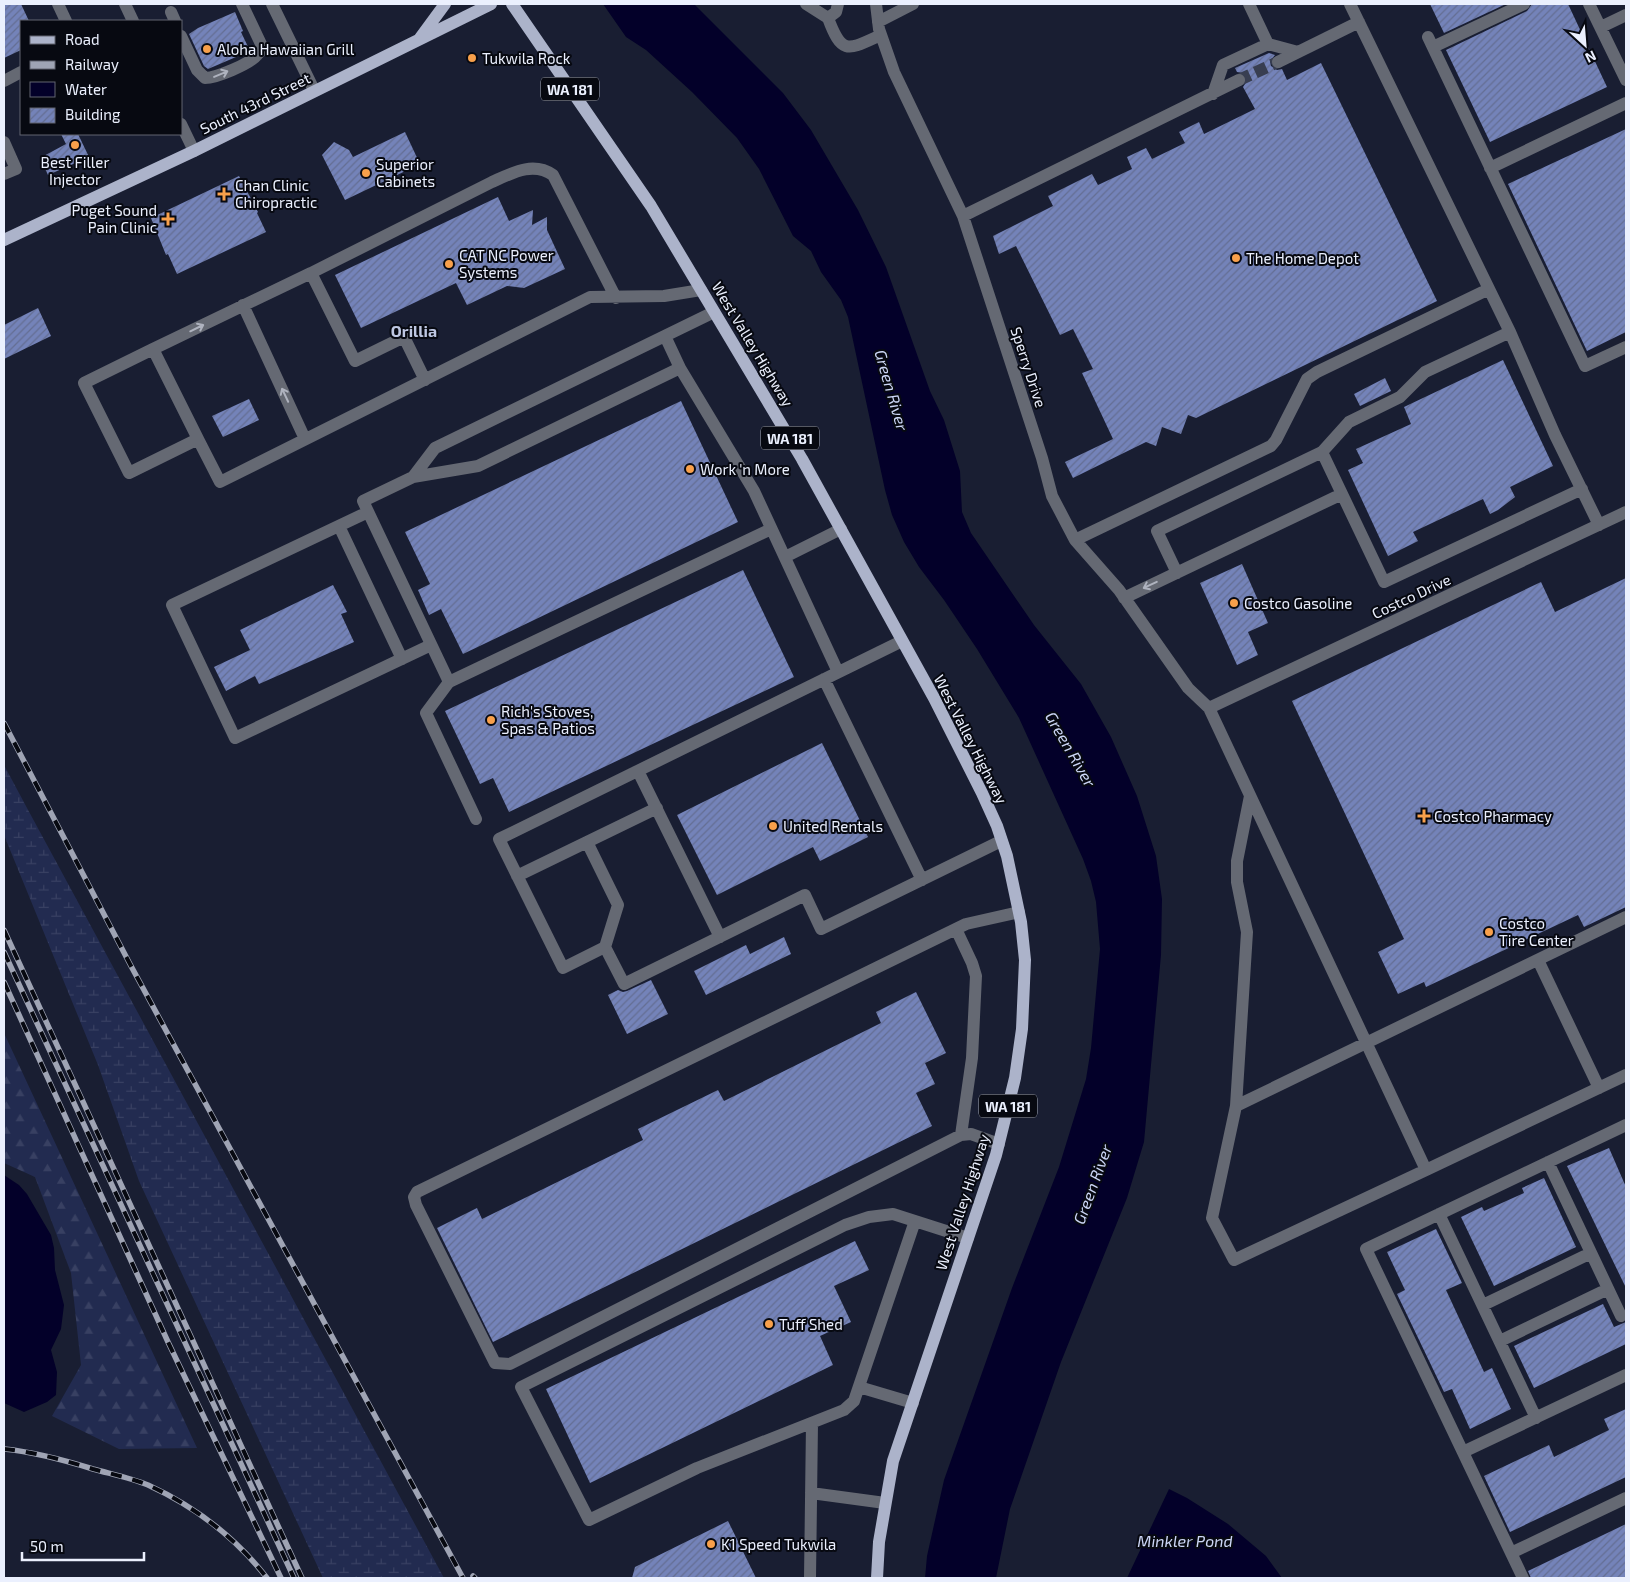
<svg xmlns="http://www.w3.org/2000/svg" width="1630" height="1582" viewBox="0 0 1630 1582" font-family="'Exo 2',sans-serif">
<style>
.forest{fill:url(#forest-firs)}
.wetland{fill:url(#wetland-marsh)}
.water{fill:#030029}
.building{fill:url(#building-hatch)}
.lines{fill:none;stroke-linecap:round;stroke-linejoin:round}
.minor-tunnel{stroke:#383e51;stroke-width:12;stroke-dasharray:12 6;stroke-linecap:butt}
.minor{stroke:#656973;stroke-width:12}
.major{stroke:#acb3ca;stroke-width:12}
.rail-casing{stroke:#9fa4b4;stroke-width:5.5}
.rail{stroke:#070911;stroke-width:4;stroke-dasharray:11;stroke-linecap:butt}
.oneway{stroke:#afb3bf}
.poi-dot{fill:#f8a04b;stroke:#070911;stroke-width:2}
.labels{text-anchor:middle;dominant-baseline:central;stroke-width:4;stroke-linejoin:round;paint-order:stroke}
.shield{fill:#070911;stroke:#a7abb7;stroke-width:1}
.shield-label{font-size:14px;font-weight:bold;fill:#ebf0fe}
.poi-label{font-size:15px;fill:#ebf0fe;stroke:#070911;text-anchor:start}
.street-label{font-size:15px;fill:#ebf0fe;stroke:#070911}
.neighbourhood-label{font-size:16px;font-weight:bold;fill:#bec7e2;stroke:#070911}
.water-label{font-size:16px;font-style:italic;fill:#ccd6f6;stroke:#070911}
</style>
<defs>
<pattern id="forest-firs" width="22" height="20" patternUnits="userSpaceOnUse" patternTransform="scale(1.25)"><rect width="22" height="20" fill="#222b50"/><path d="M5 1l3.5 6h-7zM16 11l3.5 6h-7z" fill="#384062"/></pattern>
<pattern id="wetland-marsh" width="20" height="14" patternUnits="userSpaceOnUse" patternTransform="scale(1.25)"><rect width="20" height="14" fill="#222b50"/><path d="M1 5h8M5 5V1M11 12h8M15 12V8" fill="none" stroke="#384062"/></pattern>
<pattern id="building-hatch" width="6" height="6" patternUnits="userSpaceOnUse" patternTransform="scale(1.25)"><rect width="6" height="6" fill="#7483b9"/><path d="M-1 1l2-2M0 6l6-6M5 7l2-2" fill="none" stroke="#646e93"/></pattern>
</defs>
<rect width="100%" height="100%" fill="#191e32"/>
<!-- forest -->
<path class="forest" d="M 4,1033 L 197,1448 L 119,1449 L 52,1416 L 81,1365 L 71,1273 L 35,1177 L 4,1163 Z"/>
<!-- wetland -->
<path class="wetland" d="M 4,765 L 27,808 L 444,1578 L 323,1578 L 139,1181 L 98,1065 L 4,835 Z"/>
<!-- water -->
<path class="water" d="M 603,4 L 694,4 L 783,93 L 811,130 L 858,210 L 886,267 L 930,391 L 944,420 L 960,471 L 962,512 L 971,533 L 1034,625 L 1081,684 L 1111,737 L 1137,796 L 1156,856 L 1162,899 L 1161,955 L 1144,1142 L 1127,1198 L 1061,1362 L 1010,1509 L 996,1578 L 925,1578 L 927,1556 L 944,1480 L 1012,1288 L 1059,1167 L 1086,1079 L 1091,1048 L 1100,949 L 1096,902 L 1091,881 L 1083,859 L 1019,718 L 977,649 L 944,600 L 919,567 L 904,542 L 892,515 L 885,490 L 848,317 L 841,300 L 821,272 L 811,251 L 793,236 L 759,169 L 737,138 L 692,92 L 646,50 L 626,37 Z
M 4,1175 L 19,1185 L 27,1194 L 51,1235 L 54,1248 L 55,1270 L 64,1305 L 61,1329 L 51,1350 L 57,1372 L 56,1395 L 47,1402 L 24,1412 L 4,1403 Z
M 1169,1489 L 1187,1498 L 1228,1524 L 1266,1556 L 1282,1578 L 1127,1578 Z"/>
<!-- building -->
<path class="building" d="M 4,4 L 21,4 L 29,21 L 21,21 L 21,50 L 4,58 Z
M 1430,4 L 1506,4 L 1444,33 Z
M 1532,4 L 1568,4 L 1607,87 L 1490,142 L 1446,50 L 1527,11 Z
M 235,12 L 243,31 L 241,32 L 250,51 L 208,69 L 204,66 L 189,34 L 198,28 Z
M 1269,53 L 1275,55 L 1270,61 L 1271,66 L 1277,70 L 1282,69 L 1287,80 L 1321,63 L 1437,301 L 1196,418 L 1188,415 L 1181,434 L 1162,427 L 1156,446 L 1146,442 L 1073,478 L 1065,462 L 1113,439 L 1082,373 L 1093,369 L 1073,329 L 1060,335 L 1016,246 L 999,254 L 993,236 L 1053,206 L 1048,196 L 1092,174 L 1098,185 L 1132,169 L 1127,157 L 1146,148 L 1152,159 L 1185,143 L 1179,132 L 1199,122 L 1204,134 L 1255,109 L 1243,87 L 1247,81 L 1246,77 L 1243,73 L 1237,72 L 1235,68 Z
M 1626,129 L 1626,332 L 1587,351 L 1508,184 Z
M 405,132 L 420,164 L 345,200 L 322,155 L 334,142 L 349,150 L 353,157 Z
M 61,134 L 78,134 L 89,157 L 48,175 L 40,158 L 66,144 Z
M 239,176 L 258,212 L 257,213 L 266,232 L 177,274 L 168,254 L 166,255 L 151,218 Z
M 498,197 L 509,221 L 533,210 L 532,225 L 547,217 L 547,230 L 565,269 L 524,288 L 507,286 L 467,305 L 456,283 L 361,328 L 335,275 Z
M 38,308 L 51,336 L 4,359 L 4,325 Z
M 1503,360 L 1553,466 L 1510,487 L 1515,497 L 1498,510 L 1490,514 L 1483,499 L 1413,532 L 1418,541 L 1388,556 L 1348,470 L 1363,463 L 1356,449 L 1411,424 L 1404,407 Z
M 1385,378 L 1391,391 L 1360,406 L 1354,394 Z
M 249,399 L 259,420 L 223,437 L 212,416 Z
M 681,401 L 738,522 L 463,654 L 441,609 L 429,615 L 418,590 L 430,584 L 405,532 Z
M 1242,564 L 1268,623 L 1248,632 L 1258,655 L 1237,665 L 1200,583 Z
M 743,570 L 794,677 L 509,812 L 493,778 L 480,784 L 445,711 Z
M 1626,578 L 1626,907 L 1584,927 L 1578,915 L 1426,987 L 1424,982 L 1398,994 L 1378,952 L 1404,939 L 1292,701 L 1541,582 L 1555,612 Z
M 333,585 L 347,612 L 341,614 L 354,642 L 259,684 L 255,676 L 226,691 L 214,667 L 250,650 L 240,630 Z
M 822,743 L 868,837 L 820,861 L 813,847 L 717,895 L 677,815 Z
M 784,937 L 791,954 L 706,995 L 694,971 L 746,945 L 750,954 Z
M 651,980 L 668,1014 L 627,1034 L 608,995 L 618,990 L 623,992 L 627,991 Z
M 916,992 L 946,1053 L 925,1063 L 935,1084 L 916,1093 L 932,1126 L 493,1342 L 437,1228 L 477,1208 L 482,1219 L 643,1140 L 638,1129 L 718,1090 L 724,1101 L 881,1023 L 876,1012 Z
M 1609,1148 L 1626,1187 L 1626,1288 L 1567,1166 Z
M 1544,1178 L 1576,1247 L 1494,1286 L 1461,1217 L 1482,1207 L 1484,1211 L 1524,1193 L 1522,1188 Z
M 1436,1229 L 1462,1283 L 1446,1290 L 1484,1372 L 1492,1368 L 1511,1409 L 1470,1429 L 1452,1389 L 1444,1392 L 1397,1294 L 1405,1290 L 1387,1252 Z
M 855,1241 L 869,1270 L 834,1286 L 851,1322 L 820,1336 L 833,1365 L 590,1483 L 546,1389 Z
M 1603,1304 L 1614,1327 L 1626,1322 L 1626,1344 L 1534,1388 L 1514,1346 Z
M 1626,1409 L 1626,1477 L 1510,1532 L 1484,1476 L 1549,1445 L 1554,1457 L 1609,1430 L 1604,1419 Z
M 728,1521 L 756,1578 L 632,1578 L 635,1567 Z
M 1626,1524 L 1626,1578 L 1531,1578 L 1528,1571 Z"/>
<g class="lines">
<!-- minor-tunnel -->
<path class="minor-tunnel" d="M 1239,80 L 1278,62"/>
<!-- minor -->
<path class="minor" d="M 58,4 L 66,21
M 125,4 L 133,21
M 272,4 L 314,90
M 806,4 L 828,18 L 836,12 L 838,4
M 876,4 L 879,29 L 894,72 L 963,216 L 1042,458 L 1052,496 L 1075,540 L 1119,590 L 1188,688 L 1209,708 L 1426,1170 L 1626,1075
M 1249,4 L 1268,44
M 1350,4 L 1510,332 L 1555,435 L 1599,525
M 1589,4 L 1626,80
M 171,12 L 175,21
M 828,18 C 842,56 848,50 881,35
M 878,22 L 913,4
M 1601,27 L 1626,15
M 181,36 L 197,70 L 205,78 C 216,78 250,64 257,55 C 261,52 261,49 261,44 L 242,4
M 1428,37 L 1585,366 L 1626,347
M 1433,47 L 1524,4
M 1278,62 L 1359,22
M 4,81 L 21,72
M 1213,94 L 1223,65 L 1268,44 L 1298,52
M 181,124 L 194,151
M 4,142 L 16,169 L 4,174
M 1490,168 L 1626,103
M 963,216 L 1239,80
M 243,305 L 305,439
M 665,336 L 680,368 L 754,491 L 838,672
M 153,349 L 311,273
M 680,368 L 478,466 L 413,477 L 435,448 L 714,312
M 425,380 L 404,337 L 355,361 L 311,273 L 492,182 C 512,173 533,161 553,175 L 616,298
M 198,439 L 153,349 L 84,383 L 129,473 L 198,439 L 220,482 L 590,297 L 664,296 L 701,290
M 1322,452 L 1384,582 L 1582,489
M 413,477 L 363,501 L 449,682 L 771,529
M 368,512 L 172,605 L 235,738 L 431,645
M 339,526 L 402,659
M 1075,540 L 1271,446 L 1276,440 L 1307,379 L 1317,372 L 1489,289
M 785,557 L 841,529
M 1177,573 L 1157,531 L 1322,452 L 1349,422 L 1400,397 L 1425,372 L 1510,332
M 1124,598 L 1342,494
M 902,641 L 499,839 L 563,968 L 605,947 L 624,984 L 805,895 L 821,929 L 1001,841
M 824,679 L 922,880
M 449,682 L 426,713 L 476,819
M 1209,708 L 1626,512
M 638,771 L 720,937
M 1250,796 L 1237,861 L 1237,882 L 1247,932 L 1236,1106 L 1212,1218 L 1234,1260 L 1426,1170
M 587,842 L 618,905 L 605,947
M 517,876 L 657,808
M 956,929 L 972,963 L 976,976 L 972,1058 L 961,1135
M 1538,960 L 1599,1088
M 1236,1106 L 1626,917
M 999,1144 L 971,1134 L 961,1135 L 510,1364 L 495,1363 L 416,1205 L 414,1197 L 417,1192 L 966,924 L 1019,912
M 1548,1162 L 1621,1316
M 1439,1214 L 1536,1418
M 915,1221 L 854,1401 L 844,1410 L 697,1468 L 589,1520 L 521,1387 L 845,1225 L 869,1217 L 893,1214 L 968,1238
M 1483,1305 L 1591,1253
M 1500,1341 L 1608,1289
M 859,1387 L 913,1403
M 1463,1452 L 1626,1375
M 811,1493 L 885,1503
M 1511,1553 L 1626,1498
M 810,1578 L 812,1423
M 1523,1578 L 1366,1249 L 1626,1125"/>
<!-- major -->
<path class="major" d="M 512,4 L 651,206 L 802,459 L 934,698 L 982,793 L 997,826 L 1007,856 L 1021,922 L 1025,960 L 1022,1029 L 1015,1078 L 996,1155 L 893,1461 L 879,1542 L 877,1578
M 420,38 L 445,4
M 4,240 L 194,151 L 491,4"/>
<!-- rail casing -->
<g class="rail-casing">
<path id="rail" d="M 4,723 L 131,966 L 463,1578
M 4,930 L 302,1578
M 4,952 L 294,1578
M 4,982 L 168,1342 L 281,1578
M 4,1449 C 34,1452 64,1460 93,1469 C 111,1474 131,1478 148,1485 C 194,1506 236,1538 267,1578
M 473,1576 L 475,1578"/>
</g>
<!-- rail -->
<use href="#rail" class="rail"/>
</g>
<!-- one-way arrows -->
<defs><path id="oneway-shaft" d="M-6 0H5M1.5-3L5.5 0L1.5 3" fill="none" stroke-width="1.6" stroke-linecap="round" stroke-linejoin="round" transform="scale(1.25)"/></defs>
<g class="oneway">
<use href="#oneway-shaft" transform="translate(221 74) rotate(-23)"/>
<use href="#oneway-shaft" transform="translate(197 328) rotate(-26)"/>
<use href="#oneway-shaft" transform="translate(285 395) rotate(-115)"/>
<use href="#oneway-shaft" transform="translate(1150 585) rotate(155)"/>
</g>
<!-- markers -->
<g class="poi-dot">
<circle cx="207" cy="49" r="5"/>
<circle cx="472" cy="58" r="5"/>
<circle cx="75" cy="145" r="5"/>
<circle cx="366" cy="173" r="5"/>
<path d="M221.5 186.5h5v5h5v5h-5v5h-5v-5h-5v-5h5z"/>
<path d="M165.5 211.5h5v5h5v5h-5v5h-5v-5h-5v-5h5z"/>
<circle cx="1236" cy="258" r="5"/>
<circle cx="449" cy="264" r="5"/>
<circle cx="690" cy="469" r="5"/>
<circle cx="1234" cy="603" r="5"/>
<circle cx="491" cy="720" r="5"/>
<path d="M1421.5 808.5h5v5h5v5h-5v5h-5v-5h-5v-5h5z"/>
<circle cx="773" cy="826" r="5"/>
<circle cx="1489" cy="932" r="5"/>
<circle cx="769" cy="1324" r="5"/>
<circle cx="711" cy="1544" r="5"/>
</g>
<g class="labels">
<!-- shield labels -->
<g class="shield">
<rect x="541" y="77.5" width="58" height="23" rx="4"/>
<rect x="761" y="426.5" width="58" height="23" rx="4"/>
<rect x="979" y="1094.5" width="58" height="23" rx="4"/>
</g>
<g class="shield-label">
<text x="570" y="89">WA 181</text>
<text x="790" y="438">WA 181</text>
<text x="1008" y="1106">WA 181</text>
</g>
<!-- poi labels -->
<g class="poi-label">
<text x="217" y="49">Aloha Hawaiian Grill</text>
<text x="482" y="58">Tukwila Rock</text>
<text x="75" y="162" text-anchor="middle">Best Filler<tspan x="75" dy="17">Injector</tspan></text>
<text x="376" y="164">Superior<tspan x="376" dy="17">Cabinets</tspan></text>
<text x="235" y="185">Chan Clinic<tspan x="235" dy="17">Chiropractic</tspan></text>
<text x="157" y="210" text-anchor="end">Puget Sound<tspan x="157" dy="17">Pain Clinic</tspan></text>
<text x="459" y="255">CAT NC Power<tspan x="459" dy="17">Systems</tspan></text>
<text x="1246" y="258">The Home Depot</text>
<text x="700" y="469">Work 'n More</text>
<text x="1244" y="603">Costco Gasoline</text>
<text x="501" y="711">Rich's Stoves,<tspan x="501" dy="17">Spas &amp; Patios</tspan></text>
<text x="1434" y="816">Costco Pharmacy</text>
<text x="783" y="826">United Rentals</text>
<text x="1499" y="923">Costco<tspan x="1499" dy="17">Tire Center</tspan></text>
<text x="779" y="1324">Tuff Shed</text>
<text x="721" y="1544">K1 Speed Tukwila</text>
</g>
<!-- street labels -->
<g class="street-label">
<text transform="translate(255 103) rotate(-26)">South 43rd Street</text>
<text transform="translate(753 344) rotate(59)">West Valley Highway</text>
<text transform="translate(1029 367) rotate(72)">Sperry Drive</text>
<text transform="translate(1411 596) rotate(-25)">Costco Drive</text>
<text transform="translate(971 739) rotate(63)">West Valley Highway</text>
<text transform="translate(962 1202) rotate(-72)">West Valley Highway</text>
</g>
<!-- neighbourhood labels -->
<g class="neighbourhood-label">
<text x="414" y="330">Orillia</text>
</g>
<!-- water labels -->
<g class="water-label">
<text transform="translate(892 390) rotate(74)">Green River</text>
<text transform="translate(1071 749) rotate(60)">Green River</text>
<text transform="translate(1092 1184) rotate(-70)">Green River</text>
<text x="1185" y="1540">Minkler Pond</text>
</g>
</g>
<!-- border -->
<rect width="1630" height="1582" fill="none" stroke="#ebf0fe" stroke-width="10"/>
<!-- legend -->
<rect x="20" y="20" width="162" height="115" fill="#070911" stroke="#626570"/>
<rect x="30" y="36" width="25" height="8" fill="#acb3ca" stroke="#626570"/>
<text x="65" y="45" font-size="15" fill="#ebf0fe">Road</text>
<rect x="30" y="61" width="25" height="8" fill="#9fa4b4" stroke="#626570"/>
<text x="65" y="70" font-size="15" fill="#ebf0fe">Railway</text>
<rect x="30" y="82" width="25" height="15" fill="#030029" stroke="#626570"/>
<text x="65" y="95" font-size="15" fill="#ebf0fe">Water</text>
<rect x="30" y="108" width="25" height="15" fill="url(#building-hatch)" stroke="#626570"/>
<text x="65" y="120" font-size="15" fill="#ebf0fe">Building</text>
<!-- north arrow -->
<g transform="translate(1585 45) rotate(154)" stroke="#070911" stroke-width="4" paint-order="stroke">
<path d="M0-4L9 19L0 12L-9 19Z" fill="#ebf0fe"/>
<text y="-8" font-size="14" font-weight="bold" text-anchor="middle" fill="#ebf0fe">N</text>
</g>
<!-- scale -->
<path d="M22 1552v8h122v-8" fill="none" stroke="#ebf0fe" stroke-width="2.5"/>
<text x="30" y="1552" font-size="15" fill="#ebf0fe" stroke="#070911" stroke-width="4" paint-order="stroke">50 m</text>
</svg>
